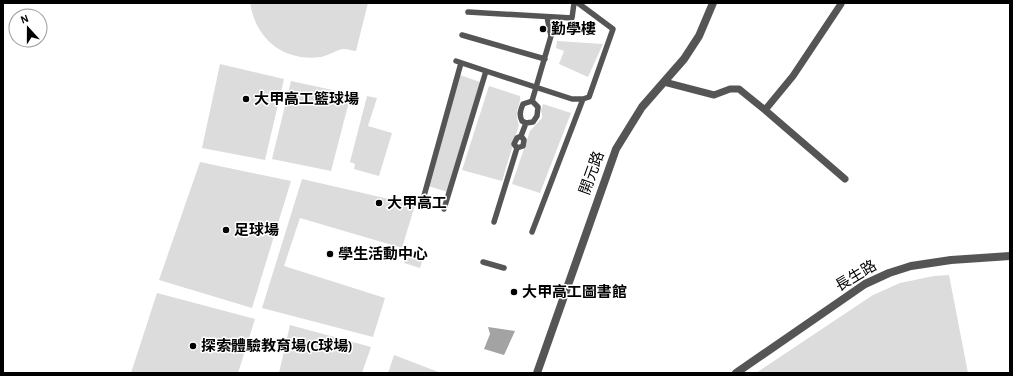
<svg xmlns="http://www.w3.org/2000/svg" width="1013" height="376" viewBox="0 0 1013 376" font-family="'Alegreya Sans','Noto Sans TC',sans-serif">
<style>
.green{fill:#dcdcdc}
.water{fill:#a3a3a3}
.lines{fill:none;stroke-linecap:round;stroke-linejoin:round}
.pedestrian{stroke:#555;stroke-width:5.5}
.minor{stroke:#555;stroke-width:7}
.tertiary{stroke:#555;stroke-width:8}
.poi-dot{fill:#000;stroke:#fff;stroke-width:1.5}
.labels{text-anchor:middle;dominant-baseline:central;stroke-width:3;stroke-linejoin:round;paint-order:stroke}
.poi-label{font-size:15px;font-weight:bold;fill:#000;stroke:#fff;text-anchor:start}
.street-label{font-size:15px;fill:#000;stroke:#fff}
</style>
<rect width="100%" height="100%" fill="#fff"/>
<!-- green -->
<path class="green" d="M 250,3 L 368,3 L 356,51 C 352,51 348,49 344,49 C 338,49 328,56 321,57 C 283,62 256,39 250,3 Z
M 557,41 L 603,44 L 588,77 L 559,64 L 564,51 L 556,48 Z
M 220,64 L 284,79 L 265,160 L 202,148 Z
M 460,75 L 480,82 L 448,192 L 428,186 Z
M 291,81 L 351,94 L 331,171 L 272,159 Z
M 489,86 L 520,96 C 521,108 513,109 519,125 L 502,181 L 462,170 Z
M 367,96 L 377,98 L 368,126 L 392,133 L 379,176 L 354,169 L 355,164 L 350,162 Z
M 543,104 L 571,113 L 540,193 L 512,184 L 530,131 L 542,118 L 542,115 L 541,110 Z
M 200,162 L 291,181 L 252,308 L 159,280 Z
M 302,179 L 415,205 L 402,248 L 300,218 L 284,266 L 385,298 L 373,337 L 262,308 Z
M 408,253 L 423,258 L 420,268 L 404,263 Z
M 949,275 L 968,373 L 756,373 L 873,295 L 900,283 L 934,276 Z
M 157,293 L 255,319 L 238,373 L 131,373 Z
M 290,325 L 371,347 L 362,373 L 279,373 Z
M 394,355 L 441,373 L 388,373 Z"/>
<!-- water -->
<path class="water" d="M 488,327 L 515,331 L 504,355 L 484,349 L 490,334 Z"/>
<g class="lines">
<!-- pedestrian -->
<path class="pedestrian" d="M 468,12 L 572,18 L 574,3
M 462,35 L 545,59
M 456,61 L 486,71
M 526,123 L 522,121 C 519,115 520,111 523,104 L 532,101
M 517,148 L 523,146 L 524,140 L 521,136
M 422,203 L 461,63
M 444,209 L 486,71 L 572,99 L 583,99 L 589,97 L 613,29 L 578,3
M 494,222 L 517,148 L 514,144 L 517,138 L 521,136 L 526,123 L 533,122 L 537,116 L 538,107 L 532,101 L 551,36 L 547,17
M 532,232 L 583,99
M 483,262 L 504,268"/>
<!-- minor -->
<path class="minor" d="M 664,82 L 714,95 L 730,89 L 739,89 L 765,110 L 845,179
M 765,110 L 793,76 L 841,4"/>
<!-- tertiary -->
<path class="tertiary" d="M 537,373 L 616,149 L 642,107 L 684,59 L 699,36 L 713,3
M 736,373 L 865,284 L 889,273 L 911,266 L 951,260 L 1010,256"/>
</g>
<!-- markers -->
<g class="poi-dot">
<circle cx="543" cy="29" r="4"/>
<circle cx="246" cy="99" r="4"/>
<circle cx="379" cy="203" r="4"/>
<circle cx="226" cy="230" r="4"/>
<circle cx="330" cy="254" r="4"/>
<circle cx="514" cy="292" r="4"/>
<circle cx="193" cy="346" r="4"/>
</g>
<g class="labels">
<!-- poi labels -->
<g class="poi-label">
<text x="551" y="29">勤學樓</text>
<text x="254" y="99">大甲高工籃球場</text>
<text x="387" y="203">大甲高工</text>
<text x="234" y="230">足球場</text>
<text x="338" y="254">學生活動中心</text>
<text x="522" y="292">大甲高工圖書館</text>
<text x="201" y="346">探索體驗教育場(C球場)</text>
</g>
<!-- street labels -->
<g class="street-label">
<text transform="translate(592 173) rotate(-70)">開元路</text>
<text transform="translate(856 276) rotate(-31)">長生路</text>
</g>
</g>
<!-- border -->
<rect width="1013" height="376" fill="none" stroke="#000000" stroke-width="8"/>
<!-- north arrow -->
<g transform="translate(28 28) rotate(339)"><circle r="19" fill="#ffffff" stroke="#999999"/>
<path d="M0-3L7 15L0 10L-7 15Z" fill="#000000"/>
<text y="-6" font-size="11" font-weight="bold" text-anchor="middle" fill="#000000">N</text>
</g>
</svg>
